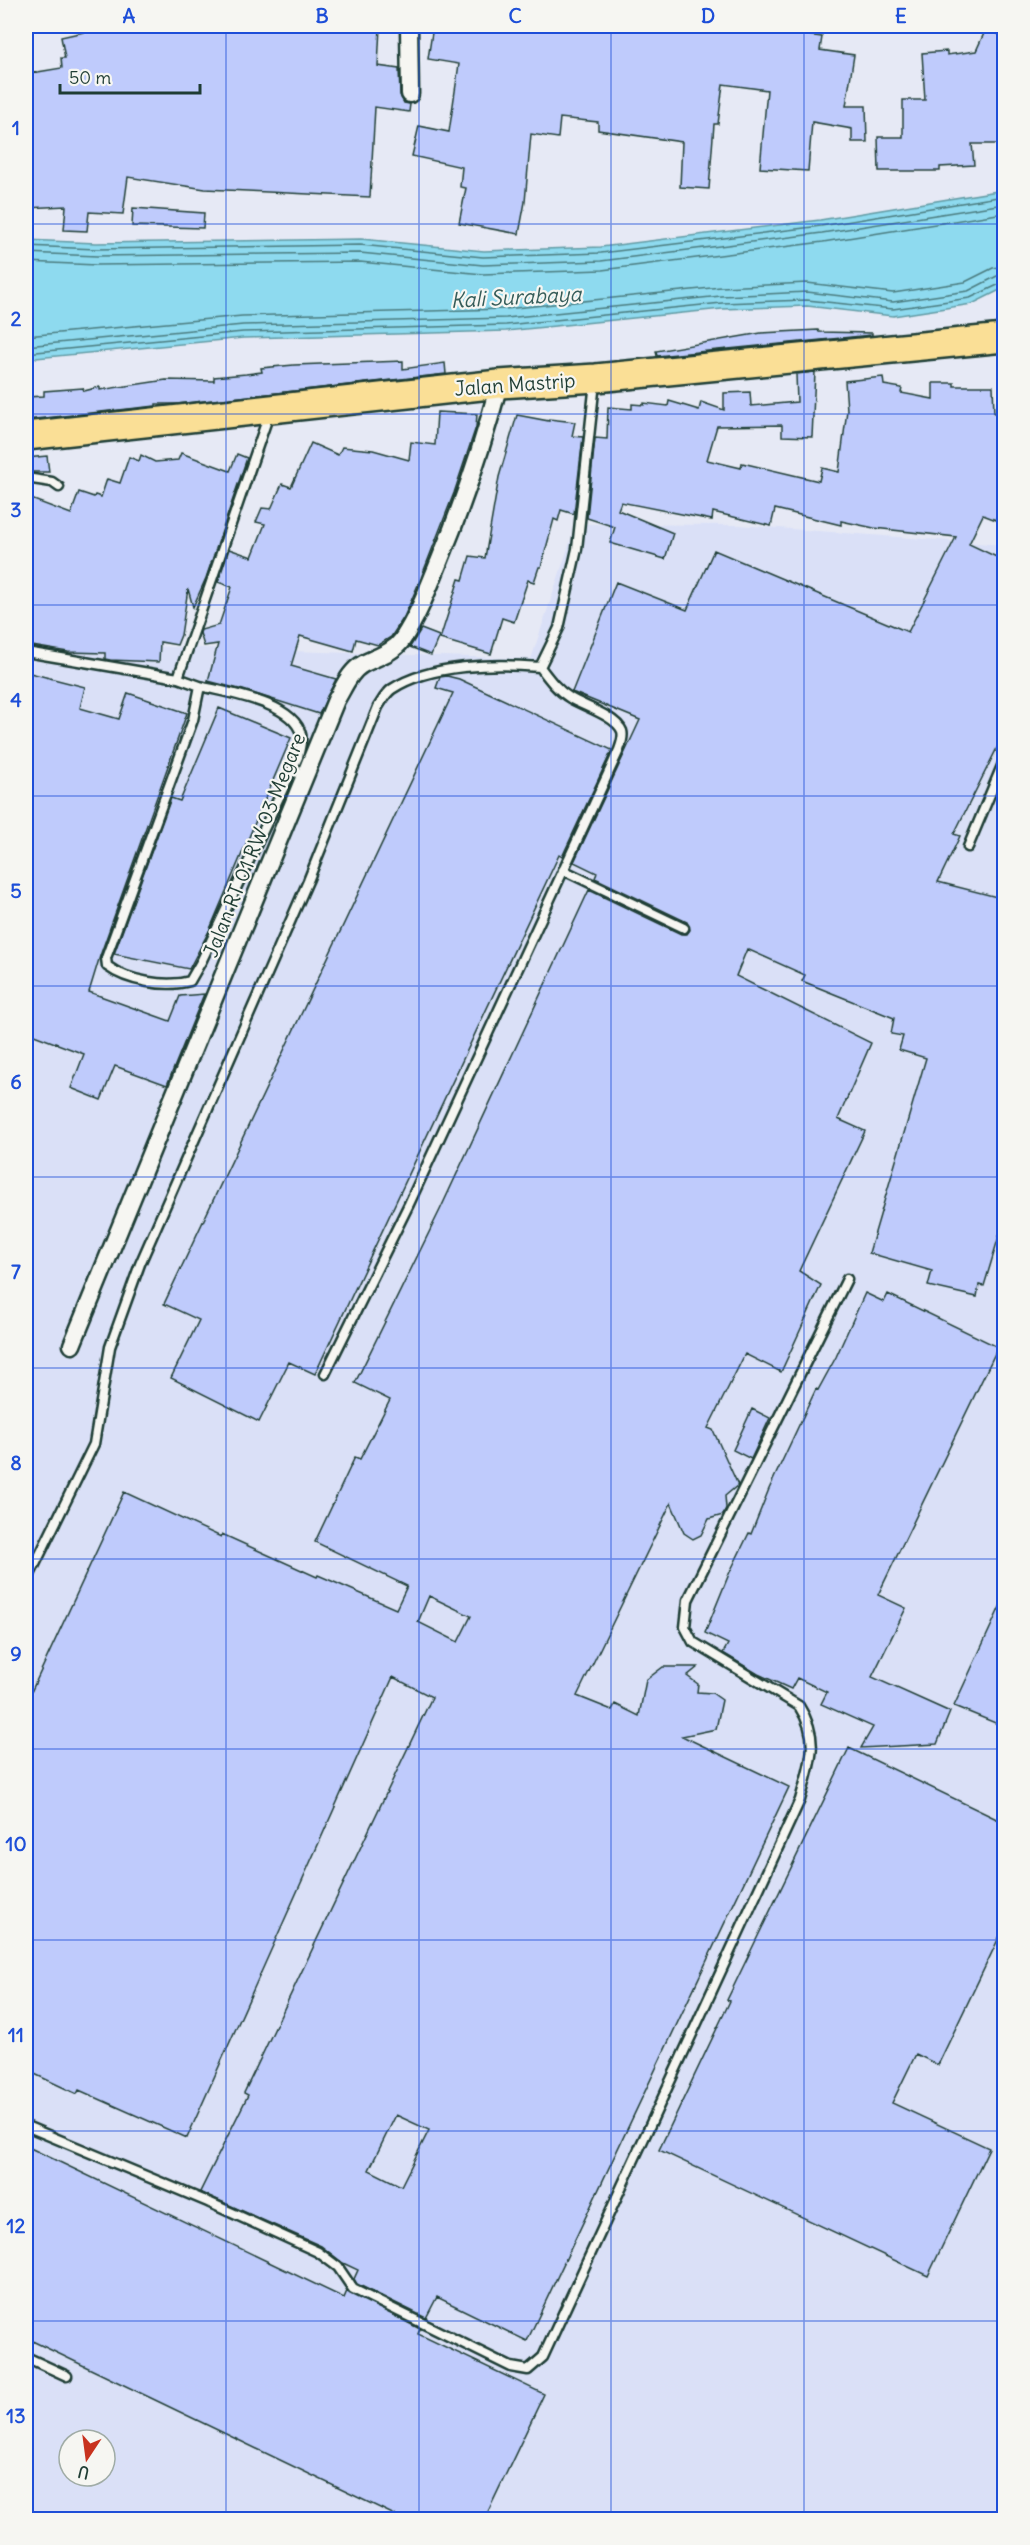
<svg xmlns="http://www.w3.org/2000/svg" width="1030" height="2545" viewBox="0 0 1030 2545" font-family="Delius,sans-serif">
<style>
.built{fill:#dae0f7;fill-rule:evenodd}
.water{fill:#8edaef;stroke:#629ba4;stroke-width:1.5}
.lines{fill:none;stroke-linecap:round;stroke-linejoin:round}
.shore{stroke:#4b7c7f;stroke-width:1.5}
.building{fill:#bfcbfc;stroke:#1f3d34;stroke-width:1.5;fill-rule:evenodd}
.lane-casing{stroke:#1f3d34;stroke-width:13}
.street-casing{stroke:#1f3d34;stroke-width:21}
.primary-casing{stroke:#1f3d34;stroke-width:32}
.lane{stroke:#f6f6f2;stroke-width:8}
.street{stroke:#f6f6f2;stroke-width:16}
.primary{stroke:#fadf96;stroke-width:27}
.grid{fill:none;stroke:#1d4ed8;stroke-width:1.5;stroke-opacity:0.55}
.labels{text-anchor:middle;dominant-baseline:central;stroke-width:4.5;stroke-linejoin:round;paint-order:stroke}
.street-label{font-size:20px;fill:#1f3d34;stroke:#f6f6f2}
.water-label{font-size:21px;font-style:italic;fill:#355c59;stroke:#f6f6f2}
.neatline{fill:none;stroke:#1d4ed8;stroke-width:2}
.grid-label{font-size:20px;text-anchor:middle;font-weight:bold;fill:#1d4ed8}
</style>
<rect width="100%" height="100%" fill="#e6e9f5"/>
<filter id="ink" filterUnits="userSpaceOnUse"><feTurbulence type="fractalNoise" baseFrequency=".0167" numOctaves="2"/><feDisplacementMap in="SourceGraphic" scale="12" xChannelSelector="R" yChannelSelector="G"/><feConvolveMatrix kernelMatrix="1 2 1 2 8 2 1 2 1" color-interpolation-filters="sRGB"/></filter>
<g filter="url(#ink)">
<!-- built -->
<path class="built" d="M 576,524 L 739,525 L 1004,545 L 1004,2519 L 26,2520 L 26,642 L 531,659 ZM 69,2440 L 105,2440 L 105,2476 L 69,2476 Z"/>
<!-- water -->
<path class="water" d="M 1004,190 L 1004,288 L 972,304 L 893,316 L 807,306 L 722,309 L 506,331 L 243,338 L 26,359 L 26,240 L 96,243 L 361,239 L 484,251 L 601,247 L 820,220 Z"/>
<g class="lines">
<!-- shore -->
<path class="shore" d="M 26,246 L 96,249 L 360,245 L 483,257 L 601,253 L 821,226 L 1004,196
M 26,253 L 97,256 L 360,253 L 483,265 L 601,261 L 822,233 L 1004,204
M 26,262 L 97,265 L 360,262 L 483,274 L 602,270 L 823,242 L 1004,213
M 26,336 L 242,316 L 505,309 L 721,287 L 807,283 L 893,293 L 965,282 L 993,268 L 1004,266
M 26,346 L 243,325 L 506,318 L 721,296 L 807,292 L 893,302 L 968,291 L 997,276 L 1004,275
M 26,353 L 243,332 L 506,325 L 722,303 L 807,300 L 893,309 L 970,298 L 1004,282"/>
</g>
<!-- building -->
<path class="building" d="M 98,26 L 130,31 L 131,26 L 380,27 L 378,66 L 399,69 L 400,95 L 404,103 L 410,104 L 409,112 L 375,107 L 370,197 L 205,189 L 128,177 L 123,214 L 89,212 L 87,231 L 64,230 L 66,206 L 26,208 L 26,74 L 62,68 L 61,58 L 65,58 L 61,37 L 97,29 Z
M 433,26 L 585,28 L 585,26 L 625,26 L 671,32 L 672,26 L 801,26 L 800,34 L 822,37 L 820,50 L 854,55 L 846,106 L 866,106 L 867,142 L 852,142 L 852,129 L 812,122 L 808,171 L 760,168 L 767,90 L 723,84 L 718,124 L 714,124 L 709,189 L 680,187 L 682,142 L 598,130 L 598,122 L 560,118 L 558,138 L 531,134 L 525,202 L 519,234 L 459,223 L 466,188 L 460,187 L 462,167 L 412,156 L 419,126 L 449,132 L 459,64 L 428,59 Z
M 986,29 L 1005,37 L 1005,144 L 972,144 L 974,165 L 940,167 L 940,171 L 879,171 L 878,137 L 903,137 L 903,100 L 925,100 L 922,53 L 947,51 L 947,55 L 976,51 Z
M 133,208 L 204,213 L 203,228 L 132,226 Z
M 818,330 L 819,332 L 872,333 L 872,335 L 657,356 L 656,351 L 761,333 Z
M 403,361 L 403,369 L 445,363 L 446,374 L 177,404 L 156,404 L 156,406 L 26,420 L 26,397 L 44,396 L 44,391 L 83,388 L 84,391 L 100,387 L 100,390 L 166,380 L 214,381 L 214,377 L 246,374 L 262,372 L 261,368 L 294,365 Z
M 815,372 L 812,437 L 782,436 L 782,425 L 717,426 L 707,460 L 741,468 L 742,463 L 819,481 L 822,468 L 839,472 L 847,410 L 845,381 L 883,377 L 884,385 L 902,388 L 901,393 L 933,399 L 933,383 L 954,383 L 954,386 L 993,386 L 994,413 L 997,413 L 998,446 L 1005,446 L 1005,466 L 996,520 L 983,515 L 969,544 L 1005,561 L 1005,732 L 954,834 L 960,836 L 938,882 L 1005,899 L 1005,1216 L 984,1286 L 979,1285 L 977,1297 L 928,1286 L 932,1271 L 869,1253 L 926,1058 L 899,1050 L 903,1036 L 891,1034 L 894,1018 L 802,981 L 805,975 L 747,949 L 736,976 L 871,1043 L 838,1119 L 865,1131 L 799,1271 L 821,1285 L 781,1372 L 745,1354 L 708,1428 L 713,1430 L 738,1485 L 725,1496 L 726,1508 L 723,1515 L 709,1519 L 701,1535 L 693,1539 L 684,1533 L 671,1503 L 577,1696 L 612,1710 L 615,1704 L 639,1716 L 646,1680 L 663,1667 L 698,1667 L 687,1676 L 698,1684 L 697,1692 L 712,1693 L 722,1700 L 716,1729 L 682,1736 L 789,1787 L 527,2341 L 437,2297 L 426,2318 L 357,2284 L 354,2279 L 358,2270 L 343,2263 L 321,2246 L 200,2192 L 248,2095 L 244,2093 L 432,1697 L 393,1677 L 187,2138 L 79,2090 L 77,2094 L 26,2070 L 26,1703 L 124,1492 L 221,1537 L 222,1534 L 317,1577 L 318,1575 L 396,1609 L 407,1586 L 315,1542 L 355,1457 L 360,1459 L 390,1400 L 355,1383 L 440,1210 L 589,890 L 681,934 L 687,934 L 690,930 L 687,922 L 595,878 L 597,873 L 574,862 L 640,720 L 572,692 L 616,582 L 687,610 L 714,550 L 908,632 L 956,537 L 874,528 L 841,521 L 841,525 L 775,509 L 771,526 L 713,512 L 712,520 L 621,502 L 618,510 L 673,533 L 665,559 L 610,543 L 615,527 L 587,518 L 595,438 L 607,439 L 608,407 L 632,409 L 632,404 L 644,405 L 644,403 L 668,406 L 669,401 L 699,410 L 701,402 L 724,410 L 724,393 L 750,392 L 751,406 L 797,402 L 796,374 ZM 429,1596 L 471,1616 L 458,1642 L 418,1622 ZM 396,2115 L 429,2130 L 401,2186 L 369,2170 Z
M 437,412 L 477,414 L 476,427 L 454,493 L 421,578 L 404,617 L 391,637 L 378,645 L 356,639 L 353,651 L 300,636 L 291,666 L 336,679 L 319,714 L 243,690 L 208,681 L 218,644 L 204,646 L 200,633 L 201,630 L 219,625 L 232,587 L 218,582 L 229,549 L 252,557 L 265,524 L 256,522 L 262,508 L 271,509 L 282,484 L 291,487 L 311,443 L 338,455 L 342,447 L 373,450 L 409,460 L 411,442 L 435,445 Z
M 517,415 L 549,421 L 549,419 L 575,422 L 572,436 L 583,437 L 574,514 L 561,510 L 558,521 L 554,519 L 541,567 L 539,567 L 534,582 L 528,580 L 514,622 L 502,618 L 491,654 L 440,639 L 459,579 L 463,580 L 470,556 L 485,558 L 499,477 Z
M 181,453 L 230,471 L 237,454 L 247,458 L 206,578 L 193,607 L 188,589 L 181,635 L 177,645 L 160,642 L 159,662 L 110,660 L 105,659 L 105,653 L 68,652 L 32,646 L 26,636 L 26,497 L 71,514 L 79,492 L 94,497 L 95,495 L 101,497 L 107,479 L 120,483 L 129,457 L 139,461 L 141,455 L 155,462 L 178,460 Z
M 47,456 L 49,472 L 26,472 L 26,458 Z
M 421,629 L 439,636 L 431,655 L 410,647 Z
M 26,672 L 85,687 L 80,708 L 119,719 L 128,693 L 187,713 L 100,956 L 89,992 L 170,1021 L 180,996 L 204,994 L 167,1085 L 115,1066 L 101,1100 L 71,1088 L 84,1054 L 26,1032 L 26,982 L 33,960 L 26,958 Z
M 447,676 L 459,679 L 612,750 L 562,857 L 559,855 L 315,1374 L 289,1362 L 259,1422 L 171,1378 L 199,1320 L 164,1304 L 453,693 L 436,688 L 440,677 Z
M 219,708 L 291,738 L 210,929 L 189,969 L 114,954 L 171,798 L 180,801 Z
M 865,1293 L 884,1302 L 888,1294 L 998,1347 L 878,1595 L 906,1608 L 872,1677 L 950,1712 L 937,1744 L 861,1748 L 873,1727 L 821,1704 L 827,1692 L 797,1678 L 791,1689 L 758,1674 L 723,1653 L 728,1644 L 705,1633 L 729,1574 L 749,1533 L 751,1534 L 769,1489 L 816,1389 L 818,1390 L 836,1357 Z
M 752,1409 L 770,1418 L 751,1459 L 733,1450 Z
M 1005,1596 L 1005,1727 L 954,1706 Z
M 849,1748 L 1005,1823 L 1005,1925 L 938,2065 L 916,2054 L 892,2103 L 989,2148 L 928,2276 L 659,2150 L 730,2001 L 727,2000 Z
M 26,2146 L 344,2298 L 347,2291 L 420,2329 L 418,2334 L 544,2394 L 484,2520 L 405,2520 L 26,2338 Z"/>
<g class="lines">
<!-- lane casing -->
<g class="lane-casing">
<path id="lane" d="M 26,478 L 52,482 L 59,487
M 26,652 L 178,678 L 200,686 L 193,720 L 106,958 L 107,966 C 127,981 166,988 190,981 L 202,960 L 298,757 C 299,751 303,740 301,734 C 293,702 227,693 200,686
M 178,678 L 269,414
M 968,847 L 1004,761
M 563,870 L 684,928
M 325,1374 L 409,1204 L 619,750 C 621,744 624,737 622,731 C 616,716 583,706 570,698 C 557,690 549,679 540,667 L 559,628 L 577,549 L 595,382
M 26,1583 L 94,1444 L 110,1347 L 140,1264 L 308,881 L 378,707 C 382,701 386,693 392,689 C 430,664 496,663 540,667
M 26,2126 L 208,2202 L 318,2252 L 338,2267 L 353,2289 L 511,2367 L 528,2370 L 543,2357 L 800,1800 C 810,1764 821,1740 799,1706 L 693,1642 L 685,1627 L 688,1600 L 847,1279
M 26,2357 L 67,2376"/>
</g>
<!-- street casing -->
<g class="street-casing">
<path id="street" d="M 409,26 L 410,94
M 72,1345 L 336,700 C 344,687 350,671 363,664 C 376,657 393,653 402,640 C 418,616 428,589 439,562 C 463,504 483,445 499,384"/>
</g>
<!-- primary casing -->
<g class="primary-casing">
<path id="primary" d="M 26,436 L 499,384 L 596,378 L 1004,338"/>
</g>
<!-- lane -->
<use href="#lane" class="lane"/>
<!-- street -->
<use href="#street" class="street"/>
<!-- primary -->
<use href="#primary" class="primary"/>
</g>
</g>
<!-- grid -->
<path class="grid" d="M 226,26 L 226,2520M 419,26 L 419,2520M 611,26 L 611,2520M 804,26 L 804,2520M 26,224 L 1004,224M 26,414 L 1004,414M 26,605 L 1004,605M 26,796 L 1004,796M 26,986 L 1004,986M 26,1177 L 1004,1177M 26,1368 L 1004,1368M 26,1559 L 1004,1559M 26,1749 L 1004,1749M 26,1940 L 1004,1940M 26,2131 L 1004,2131M 26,2321 L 1004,2321"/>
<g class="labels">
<!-- street labels -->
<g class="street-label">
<text transform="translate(515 384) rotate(-4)">Jalan Mastrip</text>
<text transform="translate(254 845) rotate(-68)">Jalan RT 01 RW 03 Megare</text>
</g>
<!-- water labels -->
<g class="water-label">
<text transform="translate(516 297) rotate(-3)">Kali Surabaya</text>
</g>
</g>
<!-- margin -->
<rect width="1030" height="2545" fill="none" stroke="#f6f6f2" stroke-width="66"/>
<!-- north arrow -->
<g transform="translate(87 2458) rotate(193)"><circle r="28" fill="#f6f6f2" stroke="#a0aca6" stroke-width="1.5"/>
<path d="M0-4.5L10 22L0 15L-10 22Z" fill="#c8321e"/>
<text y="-9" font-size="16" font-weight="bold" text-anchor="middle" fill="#1f3d34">U</text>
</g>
<!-- scale -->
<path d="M60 84v9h140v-9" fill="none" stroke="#1f3d34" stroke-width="3"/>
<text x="69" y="84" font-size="18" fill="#1f3d34" stroke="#f6f6f2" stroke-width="4.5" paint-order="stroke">50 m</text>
<rect x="33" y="33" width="964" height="2479" class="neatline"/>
<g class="grid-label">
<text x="129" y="23">A</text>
<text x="322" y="23">B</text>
<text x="515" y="23">C</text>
<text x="708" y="23">D</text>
<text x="901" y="23">E</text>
<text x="16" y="135">1</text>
<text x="16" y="326">2</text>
<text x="16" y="517">3</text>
<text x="16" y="707">4</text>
<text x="16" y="898">5</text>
<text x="16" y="1089">6</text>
<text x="16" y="1279">7</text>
<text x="16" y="1470">8</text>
<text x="16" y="1661">9</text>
<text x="16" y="1851">10</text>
<text x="16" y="2042">11</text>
<text x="16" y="2233">12</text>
<text x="16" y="2423">13</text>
</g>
</svg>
